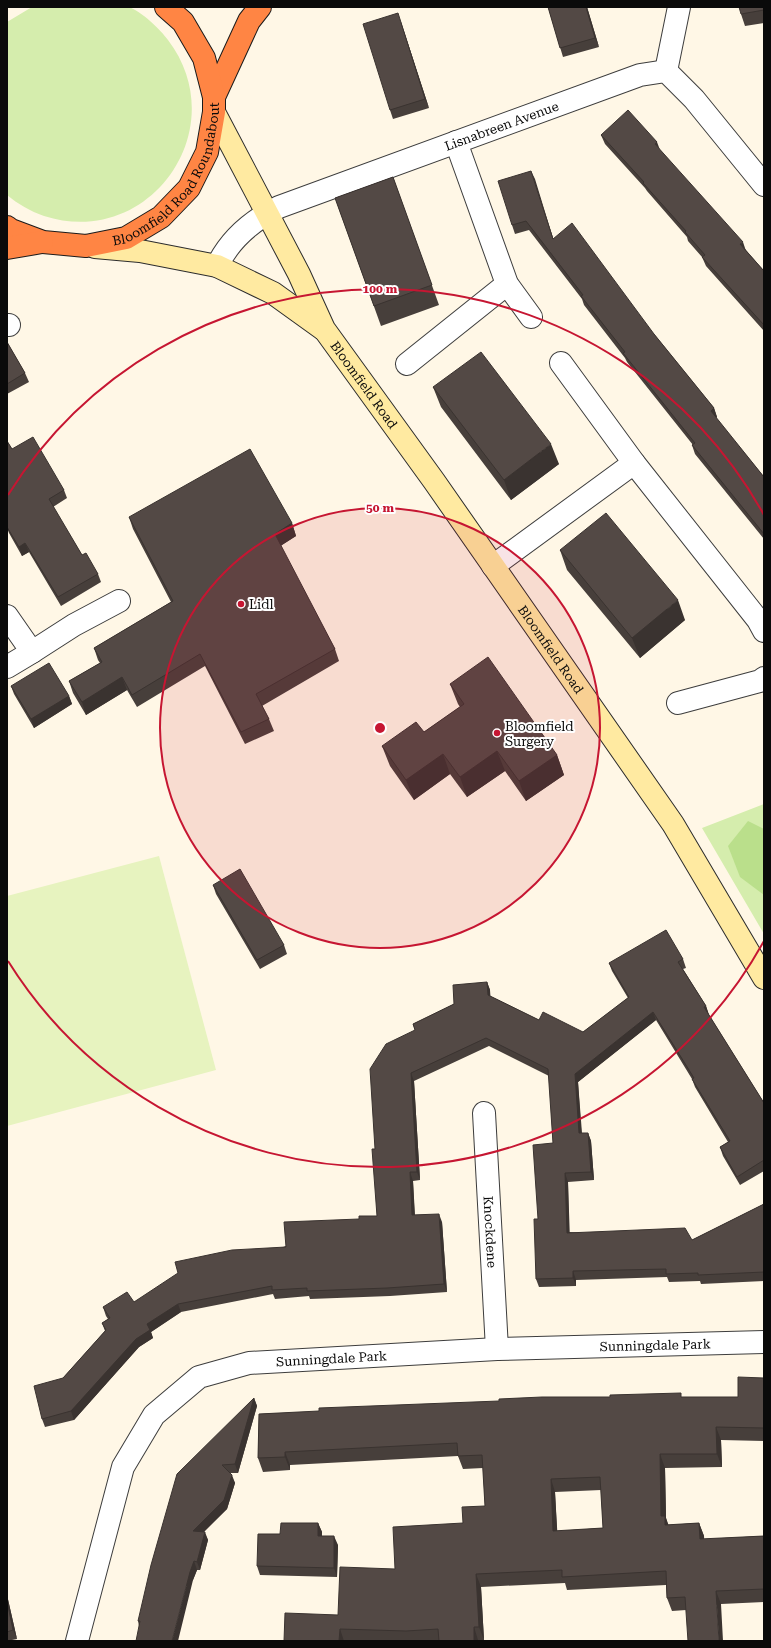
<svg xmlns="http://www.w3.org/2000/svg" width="771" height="1648" viewBox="0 0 771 1648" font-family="'Roboto Serif',serif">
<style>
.green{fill:#d5edad}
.forest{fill:#badf8b}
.pitch{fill:#e7f3bf}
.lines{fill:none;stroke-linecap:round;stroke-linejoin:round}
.street-casing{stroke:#3d3d3d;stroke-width:24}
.secondary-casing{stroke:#2c2c2c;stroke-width:24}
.highway-casing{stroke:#1b1b1b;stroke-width:24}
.street{stroke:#fff;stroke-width:22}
.secondary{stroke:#ffeaa1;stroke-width:22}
.highway{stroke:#ff8544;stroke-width:22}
.wall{fill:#473f3b;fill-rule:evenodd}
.shaded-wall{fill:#3a3330}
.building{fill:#534945;stroke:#3a3330;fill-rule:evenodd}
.ring{fill:none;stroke:#c61632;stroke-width:2}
.poi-dot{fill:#c61632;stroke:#fff;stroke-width:1.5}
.labels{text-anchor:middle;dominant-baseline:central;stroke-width:4;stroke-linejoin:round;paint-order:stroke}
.street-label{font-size:13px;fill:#0a0a0a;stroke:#fff}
.poi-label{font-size:13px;fill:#0a0a0a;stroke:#fff;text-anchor:start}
.centre{fill:#c61632;stroke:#fff;stroke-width:2}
.ring-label{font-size:12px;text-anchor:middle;font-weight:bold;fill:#c61632;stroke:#fff;stroke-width:4;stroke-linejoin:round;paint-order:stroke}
</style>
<rect width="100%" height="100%" fill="#fff7e6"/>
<!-- green -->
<path class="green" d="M 32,7 C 56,7 80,7 104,7 C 112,7 122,5 129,7 C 141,11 161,30 168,40 C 235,128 150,250 44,216 C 30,211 18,204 7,195 L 7,22 Z
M 764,804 L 764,934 L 702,828 Z"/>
<!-- forest -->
<path class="forest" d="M 748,821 L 764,829 L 764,895 L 740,877 L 728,846 Z"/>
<!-- pitch -->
<path class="pitch" d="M 159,856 L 216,1070 L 7,1126 L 7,896 Z"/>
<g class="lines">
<!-- street casing -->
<g class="street-casing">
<g id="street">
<path d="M 666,71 L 679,7"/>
<path d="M 456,142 L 507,284 L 531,317"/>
<path id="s1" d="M 217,266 C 230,239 253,220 279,207 L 640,75 L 666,71 L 694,99 L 764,185"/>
<path d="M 7,325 L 9,325"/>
<path d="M 561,363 L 634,463 L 758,620 L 764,631"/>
<path d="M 407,364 L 507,284"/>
<path d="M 493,566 L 634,463"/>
<path d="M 7,616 L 32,652 L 74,625 L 119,601"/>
<path d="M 7,667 L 32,652"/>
<path d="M 678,703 L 760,681 L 764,678"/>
<path id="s2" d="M 484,1113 L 497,1349"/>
<path id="s3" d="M 77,1641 L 123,1467 L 154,1415 L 199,1377 L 249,1363 L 497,1349 L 764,1342"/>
</g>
</g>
<!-- secondary casing -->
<g class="secondary-casing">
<g id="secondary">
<path id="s4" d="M 214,112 L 299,274 L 324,329 L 434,481 L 673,824 L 764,978"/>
<path d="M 95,247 L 140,251 L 217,266 L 273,293 L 323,329"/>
</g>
</g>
<!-- highway casing -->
<g class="highway-casing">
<g id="highway">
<path d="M 214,97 L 249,21 L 260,7"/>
<path id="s5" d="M 7,227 L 11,230 L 43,242 L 86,246 L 126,238 L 161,217 L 189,188 L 207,152 L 214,112 L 214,97 L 204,58 L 183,22 L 166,7"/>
<path d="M 7,248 L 42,242"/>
</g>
</g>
<!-- street -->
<use href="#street" class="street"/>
<!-- secondary -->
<use href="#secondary" class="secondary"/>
<!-- highway -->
<use href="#highway" class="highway"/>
</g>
<!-- wall -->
<path class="wall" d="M 548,7 L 587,7 L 599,47 L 563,57 Z
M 764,7 L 764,23 L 745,26 L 741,14 Z
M 401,22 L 429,108 L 393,119 L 390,110 Z
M 601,135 L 660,150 L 764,271 L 764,331 L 706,266 L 702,257 L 688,241 L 687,237 L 647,191 L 645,188 L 605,144 Z
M 531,171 L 553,238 L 654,334 L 714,408 L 717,417 L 716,418 L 764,477 L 764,539 L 695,454 L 692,445 L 693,445 L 627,362 L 625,358 L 584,305 L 582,299 L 529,230 L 515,234 L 512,225 Z
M 393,177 L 439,305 L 381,326 L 335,198 Z
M 7,342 L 25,373 L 29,382 L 7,394 Z
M 433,387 L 559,464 L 511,500 L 441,407 Z
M 7,441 L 12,449 L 64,490 L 67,498 L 53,507 L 82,555 L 98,574 L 101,582 L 61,606 L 29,552 L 22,556 L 9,533 L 7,528 Z
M 129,517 L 292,523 L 296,536 L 280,546 L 335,649 L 339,661 L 262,706 L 269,719 L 274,731 L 245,744 L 205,666 L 137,707 L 127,690 L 86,715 L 73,693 L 69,681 L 100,663 L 98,660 L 94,648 L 171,602 L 133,529 Z
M 560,550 L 685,620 L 640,658 L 567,570 Z
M 450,684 L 557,755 L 564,775 L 526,801 L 505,771 L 467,797 L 450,774 L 414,800 L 390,766 L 382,746 L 424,732 L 460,707 L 458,704 Z
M 11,686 L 69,696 L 72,704 L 34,728 L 14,694 Z
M 213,885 L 284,945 L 287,954 L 260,969 L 216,894 Z
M 683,959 L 686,968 L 683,969 L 706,1006 L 709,1015 L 764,1103 L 764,1171 L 740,1185 L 723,1156 L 720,1147 L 728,1142 L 695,1087 L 692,1079 L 656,1020 L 578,1082 L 582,1133 L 588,1133 L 591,1141 L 594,1180 L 568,1182 L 569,1232 L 692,1240 L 764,1204 L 764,1281 L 701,1284 L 700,1281 L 669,1282 L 667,1277 L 576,1280 L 576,1286 L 539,1287 L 536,1279 L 538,1219 L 553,1143 L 549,1076 L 489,1046 L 414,1081 L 420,1180 L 413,1181 L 415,1215 L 442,1222 L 447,1292 L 390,1296 L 310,1299 L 309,1296 L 275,1299 L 273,1294 L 181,1312 L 151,1332 L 153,1338 L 139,1347 L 74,1420 L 45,1427 L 42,1419 L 63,1378 L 105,1331 L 102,1323 L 108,1319 L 106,1316 L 103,1307 L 134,1302 L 359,1219 L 377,1216 L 375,1149 L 415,1030 L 413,1024 L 454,1004 L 487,982 L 490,990 L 490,996 L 539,1020 L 583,1032 L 628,998 L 612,971 L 609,963 Z
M 764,1378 L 764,1441 L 721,1440 L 722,1467 L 665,1468 L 666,1518 L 668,1525 L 699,1523 L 704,1536 L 704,1539 L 764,1536 L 764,1602 L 721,1604 L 686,1610 L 672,1611 L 667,1598 L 666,1585 L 567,1590 L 565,1583 L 481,1587 L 484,1640 L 478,1640 L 478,1641 L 284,1641 L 338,1615 L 395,1569 L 463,1523 L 485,1506 L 483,1468 L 463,1469 L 458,1456 L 290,1465 L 290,1470 L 263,1472 L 258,1458 L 259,1414 L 682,1397 L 738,1397 ZM 601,1490 L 603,1528 L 557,1531 L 555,1492 Z
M 254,1398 L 257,1406 L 238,1473 L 230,1473 L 235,1483 L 227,1509 L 204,1532 L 208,1540 L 200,1570 L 197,1570 L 193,1580 L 139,1626 L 138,1621 Z
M 318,1523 L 322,1532 L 322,1536 L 338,1545 L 337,1577 L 260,1575 L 257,1566 L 280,1534 Z
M 7,1595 L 17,1639 L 7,1641 Z"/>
<!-- shaded-wall -->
<path class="shaded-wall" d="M 586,7 L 587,7 L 599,47 L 595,38 Z
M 398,13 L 401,22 L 429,108 L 425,99 Z
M 657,142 L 660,150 L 655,144 Z
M 531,171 L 535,179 L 556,248 L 553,239 Z
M 743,242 L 746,251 L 740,244 Z
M 714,408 L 717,417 L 714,420 L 711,411 Z
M 551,444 L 559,464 L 511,500 L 504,480 Z
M 292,523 L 296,536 L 279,547 L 275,534 Z
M 25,543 L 29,552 L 22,556 L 19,547 Z
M 678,600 L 685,620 L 640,658 L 632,638 Z
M 122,677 L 127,690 L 86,715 L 82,702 Z
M 69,696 L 72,704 L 34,728 L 31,719 Z
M 497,751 L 505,771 L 467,797 L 460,777 Z
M 443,754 L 450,774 L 414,800 L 406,780 Z
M 557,755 L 564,775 L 526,801 L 519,781 Z
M 487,982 L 490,990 L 491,1004 L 488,995 Z
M 706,1006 L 709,1015 L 704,1007 Z
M 653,1012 L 656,1020 L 578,1082 L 582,1142 L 579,1133 L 575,1074 Z
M 411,1073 L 414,1081 L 420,1180 L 417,1172 Z
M 588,1133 L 591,1141 L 594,1180 L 591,1172 Z
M 410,1172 L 413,1181 L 415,1224 L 412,1215 Z
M 565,1173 L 568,1182 L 570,1241 L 567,1233 Z
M 439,1214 L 442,1222 L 447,1292 L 444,1284 Z
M 573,1271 L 576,1280 L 576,1286 L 573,1278 Z
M 178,1304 L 181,1312 L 151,1332 L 153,1338 L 139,1347 L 74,1420 L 71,1411 L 147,1324 Z
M 254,1398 L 257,1406 L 238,1473 L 235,1464 Z
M 716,1427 L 721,1440 L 722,1467 L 717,1454 Z
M 285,1452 L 290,1465 L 290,1470 L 285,1457 Z
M 660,1454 L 665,1468 L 666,1518 L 670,1529 L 666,1529 L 661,1516 Z
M 232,1475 L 235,1483 L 227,1509 L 196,1539 L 193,1531 Z
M 551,1479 L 555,1492 L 558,1544 L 553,1531 Z
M 318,1523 L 322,1532 L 321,1545 L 318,1536 Z
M 699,1523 L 704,1536 L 705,1552 L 700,1539 Z
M 205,1532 L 208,1540 L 200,1570 L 197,1562 Z
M 334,1536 L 338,1545 L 337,1577 L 334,1568 Z
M 194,1561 L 197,1570 L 193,1580 L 178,1641 L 172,1641 L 190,1572 Z
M 476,1574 L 481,1587 L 484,1640 L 479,1627 Z
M 716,1591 L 721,1604 L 723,1641 L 719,1641 Z
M 7,1595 L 17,1639 L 13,1630 L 7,1601 Z
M 474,1627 L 478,1640 L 478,1641 L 474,1641 Z
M 340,1629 L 344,1641 L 339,1641 Z"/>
<!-- building -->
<path class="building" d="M 548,7 L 586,7 L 595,38 L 560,48 Z
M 739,7 L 764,7 L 764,10 L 741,14 Z
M 398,13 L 425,99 L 390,110 L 363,24 Z
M 628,110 L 657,142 L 655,144 L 743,242 L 740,244 L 764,271 L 764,325 L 702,257 L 705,255 L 685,232 L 686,231 L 643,183 L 644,182 L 601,135 Z
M 531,171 L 553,239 L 572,223 L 654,334 L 714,408 L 711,411 L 764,477 L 764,534 L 692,445 L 695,443 L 623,353 L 625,352 L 581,296 L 583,295 L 526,221 L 512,225 L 498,181 Z
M 393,177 L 432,285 L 374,306 L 335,198 Z
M 7,342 L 25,373 L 7,384 Z
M 481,352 L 551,444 L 504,480 L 433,387 Z
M 33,437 L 64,490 L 49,499 L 82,555 L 86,553 L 98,574 L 58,597 L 25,543 L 19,547 L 7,527 L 7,441 L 12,449 Z
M 250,449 L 292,523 L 275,534 L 335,649 L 256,694 L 269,719 L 241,732 L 200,654 L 132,695 L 122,677 L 82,702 L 69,681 L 102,662 L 94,648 L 173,601 L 129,517 Z
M 606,513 L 678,600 L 632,638 L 560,550 Z
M 488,657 L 557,755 L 519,781 L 497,751 L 460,777 L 443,754 L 406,780 L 382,746 L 416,722 L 424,732 L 464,704 L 450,684 Z
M 49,663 L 69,696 L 31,719 L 11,686 Z
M 240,869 L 284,945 L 257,960 L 213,885 Z
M 666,930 L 683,959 L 678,962 L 706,1006 L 704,1007 L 764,1103 L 764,1160 L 737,1177 L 720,1147 L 730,1141 L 692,1079 L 694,1078 L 653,1012 L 575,1074 L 579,1133 L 588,1133 L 591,1172 L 565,1173 L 567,1233 L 685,1228 L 692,1240 L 764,1204 L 764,1272 L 698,1275 L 698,1273 L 666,1274 L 666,1269 L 573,1271 L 573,1278 L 536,1279 L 534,1219 L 538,1219 L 533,1145 L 553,1143 L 548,1069 L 486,1038 L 411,1073 L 417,1172 L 410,1172 L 412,1215 L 439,1214 L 444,1284 L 387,1288 L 307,1291 L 307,1288 L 272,1290 L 272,1286 L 178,1304 L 147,1324 L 150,1330 L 136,1339 L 71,1411 L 42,1419 L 34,1386 L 63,1378 L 106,1330 L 102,1323 L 110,1318 L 103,1307 L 127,1292 L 134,1302 L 178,1273 L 175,1262 L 232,1250 L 286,1247 L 284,1222 L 359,1219 L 359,1216 L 377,1216 L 372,1149 L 375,1149 L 370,1069 L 386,1044 L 415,1030 L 413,1024 L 454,1004 L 453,985 L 487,982 L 488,995 L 539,1020 L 543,1012 L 583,1032 L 629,997 L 609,963 Z
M 738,1377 L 764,1378 L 764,1428 L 716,1427 L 717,1454 L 660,1454 L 661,1516 L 665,1516 L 665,1525 L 699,1523 L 700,1539 L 764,1536 L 764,1589 L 716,1591 L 719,1641 L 688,1641 L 685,1597 L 667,1598 L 666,1571 L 562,1577 L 562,1570 L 476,1574 L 479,1627 L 474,1627 L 474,1641 L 439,1641 L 438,1629 L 406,1631 L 340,1629 L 339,1641 L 284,1641 L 285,1613 L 338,1615 L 340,1567 L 395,1569 L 393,1527 L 463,1523 L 462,1507 L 485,1506 L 482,1455 L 458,1456 L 457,1443 L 285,1452 L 285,1457 L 258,1458 L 259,1414 L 319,1411 L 319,1408 L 499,1401 L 499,1399 L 542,1397 L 610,1397 L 610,1395 L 681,1393 L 681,1397 L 738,1397 ZM 600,1477 L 603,1528 L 553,1531 L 551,1479 Z
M 254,1398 L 235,1464 L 222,1465 L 232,1475 L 224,1500 L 193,1531 L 205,1532 L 197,1562 L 194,1561 L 190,1572 L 172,1641 L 136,1641 L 140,1621 L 138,1621 L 151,1565 L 177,1474 Z
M 281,1523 L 318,1523 L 318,1536 L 334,1536 L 334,1568 L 257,1566 L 258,1534 L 280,1534 Z
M 7,1601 L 13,1630 L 7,1632 Z"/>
<!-- distance rings -->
<circle cx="380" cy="728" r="220" fill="#c61632" fill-opacity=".12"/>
<g class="ring">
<circle cx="380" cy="728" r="220"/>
<path d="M764 941A439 439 0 0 1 8 961M8 495A439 439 0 0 1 764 515"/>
</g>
<!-- markers -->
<g class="poi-dot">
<circle cx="241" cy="604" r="4"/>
<circle cx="497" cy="733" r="4"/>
</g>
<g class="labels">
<!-- street labels -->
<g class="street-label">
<text stroke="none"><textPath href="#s1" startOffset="324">Lisnabreen Avenue</textPath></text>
<text stroke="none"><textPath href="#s5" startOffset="202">Bloomfield Road Roundabout</textPath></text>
<text stroke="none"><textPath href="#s4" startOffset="312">Bloomfield Road</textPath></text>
<text stroke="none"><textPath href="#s4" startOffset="636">Bloomfield Road</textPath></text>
<text stroke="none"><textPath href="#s2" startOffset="119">Knockdene</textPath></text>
<text stroke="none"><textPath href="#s3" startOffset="758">Sunningdale Park</textPath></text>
<text stroke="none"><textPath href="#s3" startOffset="434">Sunningdale Park</textPath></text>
</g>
<!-- poi labels -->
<g class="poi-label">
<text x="249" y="604">Lidl</text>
<text x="505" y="726">Bloomfield<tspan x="505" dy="15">Surgery</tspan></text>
</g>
</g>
<circle cx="380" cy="728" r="6" class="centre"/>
<g class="ring-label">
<text x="380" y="293">100 m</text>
<text x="380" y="512">50 m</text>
</g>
<!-- border -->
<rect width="771" height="1648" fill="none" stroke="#0a0a0a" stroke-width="16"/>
</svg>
